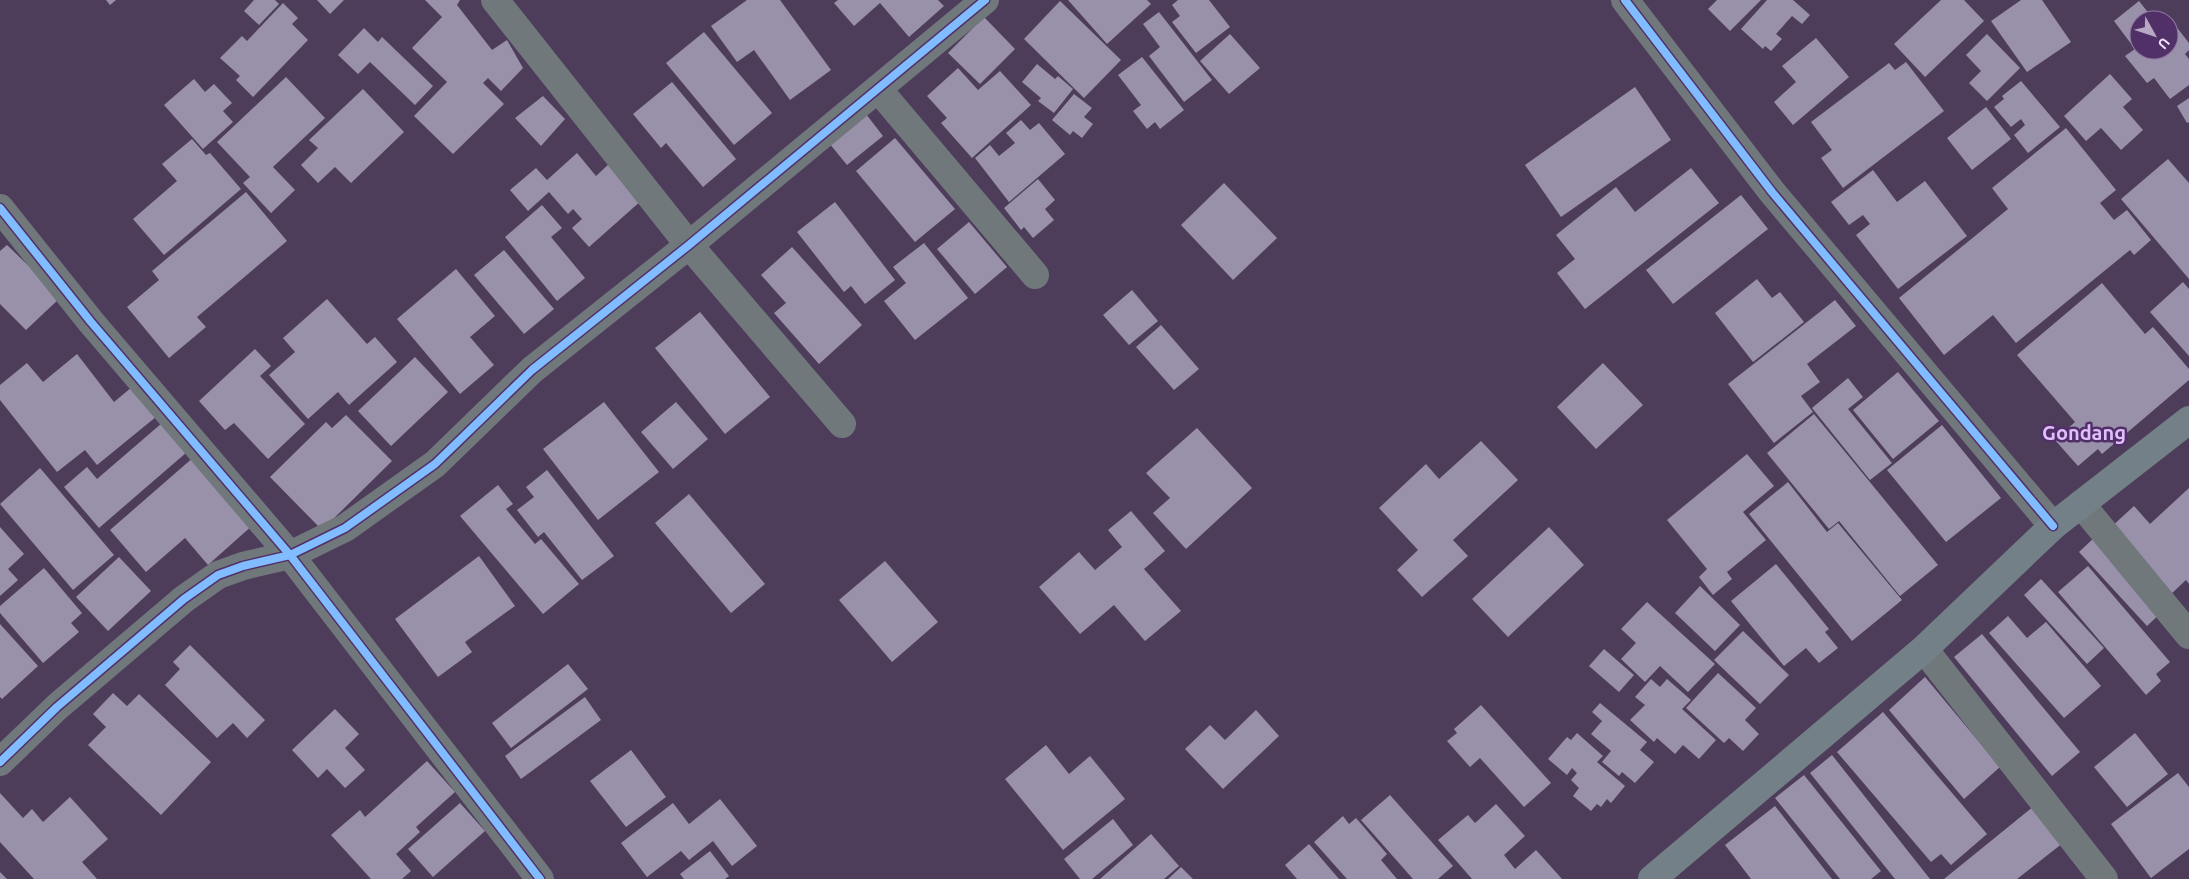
<svg xmlns="http://www.w3.org/2000/svg" width="2189" height="879" viewBox="0 0 2189 879" font-family="Ubuntu,sans-serif">
<style>
.building{fill:#9991a9}
.lines{fill:none;stroke-linecap:round;stroke-linejoin:round}
.street{stroke:#70787c;stroke-width:28}
.highway{stroke:#748087;stroke-width:28}
.cycleway-casing{stroke:#503067;stroke-width:11}
.cycleway{stroke:#80bcff;stroke-width:8}
.labels{text-anchor:middle;dominant-baseline:central;stroke-width:5;stroke-linejoin:round;paint-order:stroke}
.district-label{font-size:20px;font-weight:bold;fill:#e2beff;stroke:#503067}
</style>
<rect width="100%" height="100%" fill="#4e3d5a"/>
<!-- building -->
<path class="building" d="M 106,0 L 116,0 L 110,5 Z
M 254,0 L 275,0 L 279,4 L 259,25 L 244,11 Z
M 317,0 L 344,0 L 330,14 Z
M 425,0 L 460,0 L 457,5 L 492,50 L 507,40 L 523,68 L 501,91 L 488,78 L 483,83 L 504,104 L 453,154 L 414,116 L 447,82 L 412,48 L 442,17 Z
M 747,0 L 780,0 L 831,70 L 790,100 L 754,50 L 737,62 L 711,26 Z
M 838,0 L 938,0 L 944,6 L 909,37 L 880,3 L 854,26 L 834,3 Z
M 1068,0 L 1147,0 L 1151,4 L 1107,44 Z
M 1178,0 L 1209,0 L 1230,27 L 1196,53 L 1172,22 L 1180,16 L 1172,5 Z
M 1717,0 L 1761,0 L 1730,31 L 1708,9 Z
M 1767,0 L 1793,0 L 1810,15 L 1802,24 L 1792,16 L 1776,34 L 1782,39 L 1771,51 L 1765,46 L 1763,49 L 1741,29 Z
M 1941,0 L 1964,0 L 1984,21 L 1925,77 L 1894,44 Z
M 2021,0 L 2042,0 L 2071,42 L 2027,72 L 1991,21 Z
M 1060,1 L 1121,60 L 1084,98 L 1024,39 Z
M 2139,1 L 2154,20 L 2139,20 L 2139,50 L 2169,50 L 2169,21 L 2171,20 L 2189,43 L 2189,50 L 2185,54 L 2189,59 L 2189,85 L 2170,99 L 2154,78 L 2147,83 L 2125,56 L 2135,49 L 2114,21 Z
M 283,3 L 298,18 L 292,24 L 308,40 L 253,97 L 236,80 L 240,76 L 220,58 L 242,36 L 247,41 Z
M 1159,12 L 1212,80 L 1184,102 L 1149,56 L 1160,47 L 1143,24 Z
M 984,17 L 1015,49 L 980,84 L 948,53 Z
M 364,28 L 378,42 L 382,37 L 433,86 L 415,105 L 370,62 L 358,74 L 338,55 Z
M 704,32 L 772,113 L 734,145 L 666,63 Z
M 1230,34 L 1260,68 L 1229,94 L 1200,61 Z
M 1987,34 L 2020,68 L 1987,101 L 1969,83 L 1981,71 L 1966,55 Z
M 1816,38 L 1849,77 L 1793,125 L 1774,102 L 1796,82 L 1782,66 Z
M 1142,57 L 1184,110 L 1160,129 L 1155,122 L 1147,129 L 1133,111 L 1141,105 L 1118,75 Z
M 1906,62 L 1944,111 L 1843,188 L 1821,158 L 1832,150 L 1811,122 L 1889,63 L 1895,70 Z
M 1037,64 L 1055,79 L 1058,76 L 1073,89 L 1054,113 L 1038,101 L 1041,98 L 1022,82 Z
M 958,68 L 978,90 L 1000,71 L 1031,105 L 972,158 L 941,123 L 947,118 L 927,96 Z
M 2110,74 L 2132,99 L 2123,107 L 2143,130 L 2121,150 L 2101,128 L 2086,141 L 2064,116 Z
M 286,77 L 325,118 L 273,167 L 295,190 L 271,213 L 243,183 L 250,177 L 217,142 Z
M 194,79 L 205,92 L 214,84 L 232,103 L 223,111 L 233,122 L 203,149 L 164,105 Z
M 2021,81 L 2060,127 L 2028,153 L 2014,135 L 2025,125 L 2021,119 L 2011,127 L 1994,107 L 2004,99 L 2002,96 Z
M 672,82 L 736,159 L 703,187 L 666,143 L 661,148 L 633,114 Z
M 1635,87 L 1671,140 L 1561,217 L 1525,165 Z
M 363,89 L 404,132 L 351,183 L 335,167 L 318,183 L 301,165 L 318,148 L 309,140 Z
M 1074,94 L 1092,108 L 1084,117 L 1093,124 L 1082,138 L 1073,131 L 1070,135 L 1052,120 Z
M 543,96 L 565,119 L 541,146 L 515,118 Z
M 2189,98 L 2189,122 L 2187,123 L 2177,106 Z
M 1986,107 L 2011,139 L 1972,170 L 1947,138 Z
M 866,114 L 883,136 L 847,165 L 829,143 Z
M 1021,120 L 1030,130 L 1039,123 L 1065,154 L 1009,202 L 975,158 L 990,145 L 999,156 L 1015,143 L 1006,133 Z
M 2066,128 L 2116,190 L 2100,203 L 2114,220 L 2127,210 L 2151,240 L 2134,255 L 2130,250 L 2016,343 L 1993,315 L 1944,355 L 1899,298 L 2008,209 L 1992,188 Z
M 895,138 L 955,209 L 915,242 L 856,171 Z
M 192,139 L 206,155 L 210,153 L 241,189 L 164,255 L 133,219 L 177,181 L 162,164 Z
M 577,153 L 596,176 L 610,163 L 642,200 L 589,247 L 572,228 L 582,219 L 573,209 L 568,214 L 549,192 L 528,211 L 510,190 L 536,168 L 547,180 Z
M 2168,159 L 2189,183 L 2189,279 L 2121,199 Z
M 1691,168 L 1719,203 L 1585,309 L 1557,273 L 1575,259 L 1556,235 L 1616,187 L 1635,212 Z
M 1873,170 L 1897,202 L 1925,181 L 1967,236 L 1898,289 L 1856,235 L 1870,224 L 1863,215 L 1849,225 L 1831,202 Z
M 1038,179 L 1055,200 L 1045,209 L 1054,220 L 1033,238 L 1024,227 L 1021,230 L 1004,208 Z
M 1224,183 L 1277,238 L 1233,280 L 1181,225 Z
M 246,192 L 287,241 L 197,317 L 206,327 L 169,358 L 127,307 L 159,280 L 152,271 Z
M 1741,195 L 1768,229 L 1673,304 L 1646,270 Z
M 835,202 L 895,280 L 865,304 L 851,286 L 844,292 L 797,232 Z
M 542,205 L 562,228 L 551,237 L 585,278 L 557,301 L 505,237 Z
M 969,222 L 1007,267 L 975,294 L 937,249 Z
M 924,243 L 968,298 L 915,340 L 884,301 L 906,283 L 893,267 Z
M 7,245 L 61,297 L 26,330 L 0,304 L 0,251 Z
M 792,247 L 862,325 L 819,364 L 774,313 L 786,303 L 761,275 Z
M 504,250 L 554,309 L 524,334 L 474,275 Z
M 456,269 L 495,316 L 470,337 L 494,365 L 460,394 L 397,319 Z
M 1757,279 L 1772,298 L 1780,292 L 1804,322 L 1753,362 L 1715,313 Z
M 2183,282 L 2189,289 L 2189,356 L 2150,312 Z
M 2102,283 L 2145,334 L 2153,327 L 2189,369 L 2189,380 L 2102,454 L 2098,449 L 2078,466 L 2055,440 L 2075,422 L 2017,355 Z
M 1132,290 L 1158,321 L 1129,345 L 1103,315 Z
M 327,299 L 367,344 L 375,337 L 397,362 L 349,405 L 338,392 L 308,419 L 269,375 L 295,352 L 283,338 Z
M 1835,300 L 1856,326 L 1807,364 L 1820,382 L 1801,396 L 1813,412 L 1774,443 L 1728,384 Z
M 700,312 L 770,397 L 725,434 L 655,348 Z
M 1161,325 L 1199,369 L 1174,390 L 1136,347 Z
M 255,349 L 271,366 L 260,376 L 305,424 L 268,459 L 234,423 L 225,430 L 199,401 Z
M 77,354 L 114,402 L 138,382 L 162,412 L 97,465 L 85,450 L 57,472 L 0,400 L 0,385 L 27,363 L 43,382 Z
M 415,357 L 448,392 L 391,446 L 358,411 Z
M 1603,363 L 1643,405 L 1596,449 L 1557,407 Z
M 1898,372 L 1939,421 L 1893,459 L 1853,410 Z
M 1848,378 L 1863,397 L 1848,409 L 1892,463 L 1870,480 L 1812,408 Z
M 604,402 L 659,472 L 598,520 L 543,449 Z
M 676,402 L 708,439 L 673,469 L 641,432 Z
M 1814,414 L 1938,565 L 1900,596 L 1839,521 L 1829,529 L 1767,453 Z
M 346,415 L 392,461 L 322,530 L 270,477 L 326,422 L 332,428 Z
M 162,423 L 187,452 L 99,528 L 64,487 L 87,467 L 97,479 Z
M 1942,425 L 2001,498 L 1946,542 L 1887,470 Z
M 1197,428 L 1252,488 L 1186,549 L 1153,513 L 1170,498 L 1146,473 Z
M 1481,441 L 1518,480 L 1453,540 L 1468,556 L 1422,597 L 1397,570 L 1418,550 L 1379,508 L 1426,464 L 1439,479 Z
M 1747,454 L 1774,486 L 1743,512 L 1766,540 L 1727,572 L 1732,579 L 1713,595 L 1699,577 L 1707,569 L 1667,520 Z
M 195,456 L 254,524 L 208,565 L 185,538 L 146,572 L 110,530 Z
M 40,468 L 114,555 L 73,590 L 0,504 Z
M 547,470 L 614,556 L 582,580 L 544,532 L 538,537 L 517,510 L 534,497 L 526,487 Z
M 1788,482 L 1827,532 L 1838,523 L 1902,600 L 1852,641 L 1749,514 Z
M 498,485 L 513,504 L 506,509 L 535,544 L 541,539 L 579,584 L 543,614 L 460,516 Z
M 2189,488 L 2189,584 L 2186,580 L 2170,595 L 2109,529 L 2134,506 L 2150,524 Z
M 689,494 L 765,584 L 731,613 L 655,523 Z
M 1131,511 L 1165,551 L 1144,569 L 1181,611 L 1145,641 L 1114,605 L 1080,634 L 1039,587 L 1079,552 L 1095,570 L 1122,547 L 1108,530 Z
M 0,527 L 24,554 L 8,569 L 18,580 L 0,596 Z
M 1549,527 L 1584,565 L 1508,637 L 1472,599 Z
M 2096,536 L 2164,610 L 2147,626 L 2079,552 Z
M 479,556 L 515,606 L 465,642 L 472,652 L 438,677 L 395,619 Z
M 119,557 L 151,591 L 108,631 L 76,597 Z
M 885,561 L 938,622 L 892,662 L 839,600 Z
M 1776,564 L 1829,629 L 1825,632 L 1838,648 L 1819,663 L 1806,648 L 1784,666 L 1731,601 Z
M 2088,566 L 2170,662 L 2156,674 L 2161,681 L 2146,695 L 2058,592 Z
M 44,568 L 82,613 L 71,623 L 79,632 L 43,663 L 0,613 L 0,606 Z
M 2041,579 L 2104,648 L 2087,664 L 2024,595 Z
M 1700,586 L 1740,625 L 1715,651 L 1675,613 Z
M 1647,602 L 1715,664 L 1688,692 L 1660,666 L 1645,682 L 1621,659 L 1636,643 L 1621,629 Z
M 2008,616 L 2027,638 L 2046,622 L 2101,686 L 2064,718 L 1989,633 Z
M 0,624 L 38,666 L 2,699 L 0,697 Z
M 1743,631 L 1789,675 L 1760,704 L 1714,660 Z
M 1982,634 L 2080,752 L 2052,776 L 1954,657 Z
M 190,645 L 265,720 L 247,738 L 233,723 L 217,738 L 165,685 L 180,669 L 173,662 Z
M 1604,649 L 1634,675 L 1619,692 L 1589,666 Z
M 568,664 L 588,689 L 511,748 L 492,723 Z
M 1718,673 L 1756,708 L 1745,720 L 1759,734 L 1743,751 L 1729,738 L 1724,743 L 1686,708 Z
M 1925,677 L 2000,767 L 1964,799 L 1889,710 Z
M 1651,679 L 1660,687 L 1667,679 L 1691,700 L 1682,709 L 1716,740 L 1699,759 L 1683,745 L 1675,754 L 1657,738 L 1654,742 L 1630,720 L 1645,705 L 1635,697 Z
M 113,693 L 127,706 L 139,694 L 211,762 L 161,815 L 88,745 L 106,727 L 93,714 Z
M 585,697 L 601,720 L 521,779 L 505,756 Z
M 1600,703 L 1647,742 L 1640,750 L 1654,762 L 1635,783 L 1622,772 L 1619,776 L 1602,762 L 1611,751 L 1591,734 L 1602,721 L 1592,712 Z
M 1481,705 L 1551,783 L 1524,807 L 1480,758 L 1470,767 L 1447,741 L 1457,733 L 1454,729 Z
M 335,709 L 359,734 L 345,748 L 365,770 L 345,788 L 327,769 L 318,778 L 292,750 Z
M 1256,710 L 1279,736 L 1223,789 L 1185,749 L 1210,725 L 1225,740 Z
M 1883,712 L 1987,834 L 1951,865 L 1941,854 L 1931,862 L 1837,752 Z
M 1577,733 L 1603,756 L 1597,762 L 1625,786 L 1611,803 L 1607,799 L 1601,807 L 1597,804 L 1591,811 L 1573,796 L 1579,788 L 1571,780 L 1577,773 L 1572,768 L 1567,775 L 1548,759 L 1567,737 L 1571,740 Z
M 2135,733 L 2168,774 L 2127,807 L 2094,767 Z
M 1046,745 L 1069,774 L 1090,756 L 1125,799 L 1063,850 L 1005,779 Z
M 631,750 L 666,797 L 626,827 L 590,781 Z
M 1832,755 L 1930,879 L 1895,879 L 1810,773 Z
M 427,761 L 455,792 L 416,827 L 420,832 L 396,854 L 411,871 L 402,879 L 371,879 L 331,835 L 360,810 L 365,817 Z
M 2178,773 L 2189,787 L 2189,849 L 2151,878 L 2111,824 Z
M 1804,775 L 1881,871 L 1871,879 L 1840,879 L 1775,798 Z
M 0,793 L 23,818 L 32,809 L 43,822 L 70,797 L 108,839 L 82,862 L 97,879 L 34,879 L 0,842 Z
M 1390,795 L 1453,866 L 1438,879 L 1413,879 L 1361,820 Z
M 720,799 L 757,846 L 732,866 L 713,841 L 689,860 L 681,851 L 647,877 L 621,843 L 673,803 L 689,824 Z
M 2039,802 L 2068,839 L 2017,879 L 1944,879 Z
M 460,803 L 485,831 L 433,877 L 408,849 Z
M 1496,804 L 1525,836 L 1504,855 L 1515,869 L 1536,850 L 1562,879 L 1472,879 L 1438,840 L 1468,815 L 1475,823 Z
M 1775,806 L 1832,879 L 1751,879 L 1725,845 Z
M 1343,816 L 1349,824 L 1356,818 L 1387,854 L 1381,860 L 1397,879 L 1347,879 L 1314,842 Z
M 1113,819 L 1133,845 L 1092,879 L 1080,879 L 1064,859 Z
M 1151,834 L 1179,866 L 1164,879 L 1100,879 Z
M 1309,844 L 1339,879 L 1297,879 L 1285,865 Z
M 710,851 L 729,876 L 725,879 L 684,879 L 680,874 Z
M 1181,867 L 1193,879 L 1168,879 Z
M 0,872 L 7,879 L 0,879 Z"/>
<g class="lines">
<!-- street -->
<path class="street" d="M 495,0 L 689,245 L 842,424
M 1625,0 L 1772,192 L 2053,526
M 878,89 L 1035,275
M 0,208 L 91,322 L 290,555 L 540,879
M 2081,504 L 2189,635
M 1924,649 L 2104,879
M 0,762 L 57,707 L 184,599 L 218,575 L 243,566 L 290,555 L 345,528 L 435,464 L 532,370 L 689,245 L 985,0"/>
<!-- highway -->
<path class="highway" d="M 1652,879 L 1924,649 L 2053,526 L 2189,420"/>
<!-- cycleway casing -->
<g class="cycleway-casing">
<path id="cycleway" d="M 1625,0 L 1772,192 L 2053,526
M 0,208 L 91,322 L 290,555 L 540,879
M 0,762 L 57,707 L 184,599 L 218,575 L 243,566 L 290,555 L 345,528 L 435,464 L 532,370 L 689,245 L 985,0"/>
</g>
<!-- cycleway -->
<use href="#cycleway" class="cycleway"/>
</g>
<g class="labels">
<!-- district labels -->
<g class="district-label">
<text x="2084" y="432">Gondang</text>
</g>
</g>
<!-- north arrow -->
<g transform="translate(2154 35) rotate(130)"><circle r="24" fill="#503067" stroke="#9077a3"/>
<path d="M0-4L9 19L0 12L-9 19Z" fill="#b7a8c3"/>
<text y="-8" font-size="14" font-weight="bold" text-anchor="middle" fill="#f0e2fc">U</text>
</g>
</svg>
